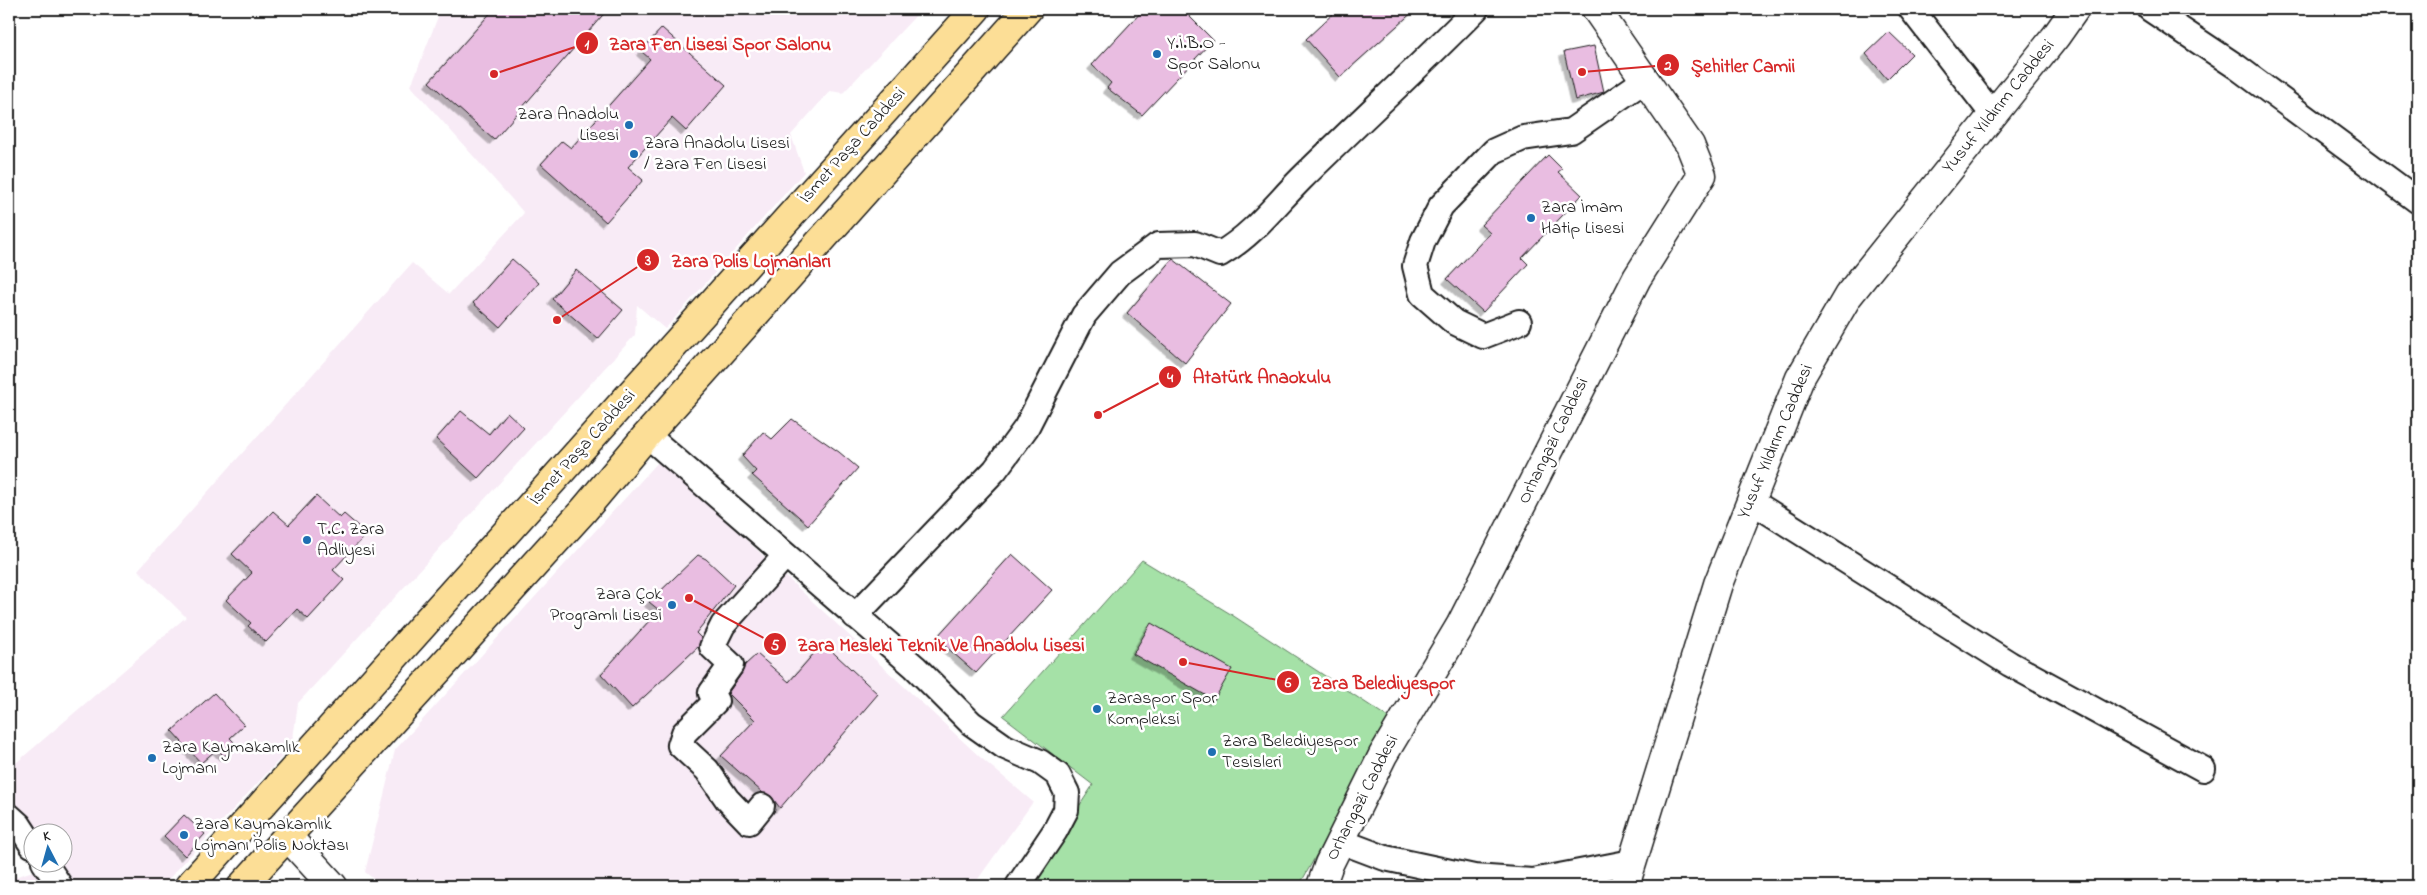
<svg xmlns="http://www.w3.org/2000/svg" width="2427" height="895" viewBox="0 0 2427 895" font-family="'Indie Flower',sans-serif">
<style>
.built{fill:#f8ebf6}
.pitch{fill:#a5e1a7;stroke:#607e62}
.building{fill:#e9bde1;stroke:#1c1c1c;filter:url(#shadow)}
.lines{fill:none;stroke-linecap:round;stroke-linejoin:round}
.street-casing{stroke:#1c1c1c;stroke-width:28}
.secondary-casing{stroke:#1c1c1c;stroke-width:31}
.highway-casing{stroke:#1c1c1c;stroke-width:31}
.street{stroke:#fff;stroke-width:24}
.secondary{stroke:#fff;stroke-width:28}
.highway{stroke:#fcde96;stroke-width:28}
.poi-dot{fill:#1f6fb2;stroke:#fff;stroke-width:2}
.labels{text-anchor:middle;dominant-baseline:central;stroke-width:5;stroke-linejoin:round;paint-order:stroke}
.poi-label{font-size:18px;fill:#1c1c1c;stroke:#fff;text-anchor:start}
.street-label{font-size:18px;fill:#1c1c1c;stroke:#fff}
.leader{fill:none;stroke:#d62828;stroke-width:2}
.callout-dot{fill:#d62828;stroke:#fff;stroke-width:2}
.mark-label{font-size:15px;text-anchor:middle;font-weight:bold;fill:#fff}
.callout-label{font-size:19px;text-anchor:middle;font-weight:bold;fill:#d62828;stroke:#fff;stroke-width:5;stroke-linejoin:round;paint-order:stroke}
</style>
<defs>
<filter id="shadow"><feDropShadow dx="-4.5" dy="4.5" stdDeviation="0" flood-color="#0004"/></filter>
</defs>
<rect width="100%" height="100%" fill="#fff"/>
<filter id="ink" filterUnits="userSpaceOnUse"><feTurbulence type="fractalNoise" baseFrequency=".02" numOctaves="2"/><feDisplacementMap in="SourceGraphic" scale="10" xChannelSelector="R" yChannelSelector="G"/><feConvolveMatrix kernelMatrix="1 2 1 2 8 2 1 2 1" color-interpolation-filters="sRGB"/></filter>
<g filter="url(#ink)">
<!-- built -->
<path class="built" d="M 441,9 L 922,9 L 843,93 L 830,91 L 791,135 L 804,172 L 665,329 L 637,305 L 635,335 L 298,703 L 292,746 L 162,886 L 72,886 L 55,863 L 62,862 L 62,832 L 34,832 L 9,796 L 9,769 L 186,617 L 138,570 L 412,263 L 449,294 L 524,213 L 411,86 Z
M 660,460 L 980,757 L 1033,802 L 973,886 L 382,886 L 365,872 L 395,750 Z
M 33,871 L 45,886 L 9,886 L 9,879 Z"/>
<!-- pitch -->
<path class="pitch" d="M 1142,560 L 1229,613 L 1392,720 L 1299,886 L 1027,886 L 1093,785 L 1003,716 Z"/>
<!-- building -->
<path class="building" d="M 494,9 L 608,9 L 494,140 L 429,82 Z
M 1144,9 L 1182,9 L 1213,40 L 1142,115 L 1107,88 L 1111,83 L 1092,65 Z
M 1338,9 L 1416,9 L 1340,77 L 1306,39 Z
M 662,28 L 726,85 L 686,131 L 672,118 L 628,167 L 643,180 L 606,222 L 541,164 L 562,141 L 571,148 L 650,59 L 641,51 Z
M 1889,32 L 1912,54 L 1887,79 L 1866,54 Z
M 1594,46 L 1604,92 L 1575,100 L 1564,52 Z
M 1548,155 L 1562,169 L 1558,172 L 1582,195 L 1522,258 L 1528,264 L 1483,312 L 1447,279 L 1490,233 L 1481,225 Z
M 512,259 L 539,283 L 500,327 L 473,303 Z
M 1173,259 L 1231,304 L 1185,363 L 1127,313 Z
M 576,270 L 623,310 L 598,339 L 552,299 Z
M 461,411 L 489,434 L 507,412 L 524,428 L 478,478 L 436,439 Z
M 792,419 L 839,452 L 858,468 L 808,525 L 752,475 L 756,471 L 742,456 L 763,432 L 772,439 Z
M 316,496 L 340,518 L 344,514 L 367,534 L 333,570 L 344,580 L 308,619 L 297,609 L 266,642 L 248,626 L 251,623 L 226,600 L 252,573 L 232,554 L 273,511 L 289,525 Z
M 1012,554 L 1052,590 L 976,673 L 936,638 Z
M 698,555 L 706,559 L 734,585 L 696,633 L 701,638 L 699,646 L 632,708 L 601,674 L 659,610 L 649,602 Z
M 1151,623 L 1232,669 L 1214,700 L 1133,654 Z
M 823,643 L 878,694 L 780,808 L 771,796 L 763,793 L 721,756 L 755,720 L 728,693 L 742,673 L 745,665 L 757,654 L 789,682 Z
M 214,693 L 244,725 L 230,738 L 237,745 L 231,751 L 224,756 L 217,749 L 201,763 L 172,731 Z
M 184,815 L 205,834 L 185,856 L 164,836 Z"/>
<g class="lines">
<!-- street casing -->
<g class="street-casing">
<path id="street" d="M 1911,9 L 1993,115
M 2150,9 L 2237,67 L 2418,201
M 1519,322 L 1483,336 L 1454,322 L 1422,294 L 1415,266 L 1423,241 L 1441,206 L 1494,151 L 1523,138 L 1571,131 L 1645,80
M 647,435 L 915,667 L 971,723 L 1005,747 L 1040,762 L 1058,775 L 1067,793 L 1066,810 L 1055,831 L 1018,886
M 1751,501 L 2010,664 L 2203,769
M 855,616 L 995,470 L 1026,428 L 1084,315 L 1120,273 L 1158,245 L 1195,244 L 1220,254 C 1253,235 1275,205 1301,179 C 1359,122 1419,67 1476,9
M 762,806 L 749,822 L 727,799 L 707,770 L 680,745 L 684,733 L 716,701 L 711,693 L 731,665 L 712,647 L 723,625 L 785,556
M 9,816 L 19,825 L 32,845
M 1340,841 L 1385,858 L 1474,877 L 1533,881 L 1632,862
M 44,862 L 60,886"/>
</g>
<!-- secondary casing -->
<g class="secondary-casing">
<path id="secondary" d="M 288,837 L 333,886
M 1321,886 L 1329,864 L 1383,755 L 1460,626 L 1637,278 L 1702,175 L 1690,145 L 1596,9
M 1625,886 L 1718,584 L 1800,378 L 1848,296 L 2056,36 L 2075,9"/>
</g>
<!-- highway casing -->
<g class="highway-casing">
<path id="highway" d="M 189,886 L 976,9
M 242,886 L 584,510 L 647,435 L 1028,9"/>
</g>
<!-- street -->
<use href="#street" class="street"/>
<!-- secondary -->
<use href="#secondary" class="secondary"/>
<!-- highway -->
<use href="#highway" class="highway"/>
</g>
</g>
<!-- markers -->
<g class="poi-dot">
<circle cx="1157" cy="54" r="5"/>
<circle cx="629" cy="125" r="5"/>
<circle cx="634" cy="154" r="5"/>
<circle cx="1531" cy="218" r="5"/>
<circle cx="307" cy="540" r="5"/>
<circle cx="672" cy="605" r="5"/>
<circle cx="1097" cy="709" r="5"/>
<circle cx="1212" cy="752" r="5"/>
<circle cx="152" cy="758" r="5"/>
<circle cx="184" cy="835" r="5"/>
</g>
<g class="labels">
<!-- poi labels -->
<g class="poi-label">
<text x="1167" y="44">Y.İ.B.O -<tspan x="1167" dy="21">Spor Salonu</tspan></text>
<text x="619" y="115" text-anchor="end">Zara Anadolu<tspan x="619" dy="21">Lisesi</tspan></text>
<text x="644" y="144">Zara Anadolu Lisesi<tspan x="644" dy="21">/ Zara Fen Lisesi</tspan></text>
<text x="1541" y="208">Zara İmam<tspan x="1541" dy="21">Hatip Lisesi</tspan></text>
<text x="317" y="530">T.C. Zara<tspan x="317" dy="21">Adliyesi</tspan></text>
<text x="662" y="595" text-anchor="end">Zara Çok<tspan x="662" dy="21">Programlı Lisesi</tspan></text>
<text x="1107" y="699">Zaraspor Spor<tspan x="1107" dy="21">Kompleksi</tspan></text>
<text x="1222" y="742">Zara Belediyespor<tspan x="1222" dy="21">Tesisleri</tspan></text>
<text x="162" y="748">Zara Kaymakamlık<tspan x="162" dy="21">Lojmanı</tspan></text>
<text x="194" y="825">Zara Kaymakamlık<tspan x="194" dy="21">Lojmanı Polis Noktası</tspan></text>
</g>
<!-- street labels -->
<g class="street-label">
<text transform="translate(1999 107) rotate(-51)">Yusuf Yıldırım Caddesi</text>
<text transform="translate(853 146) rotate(-48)">İsmet Paşa Caddesi</text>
<text transform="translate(1554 441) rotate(-64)">Orhangazi Caddesi</text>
<text transform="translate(1776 442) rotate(-67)">Yusuf Yıldırım Caddesi</text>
<text transform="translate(583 448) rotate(-48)">İsmet Paşa Caddesi</text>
<text transform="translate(1363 798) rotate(-63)">Orhangazi Caddesi</text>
</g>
</g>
<!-- callouts -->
<path class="leader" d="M494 74L587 43M1582 72L1668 65M557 320L648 260M1098 415L1170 377M689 598L775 644M1183 662L1288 682"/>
<g class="callout-dot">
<circle cx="494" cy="74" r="5"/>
<circle cx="1582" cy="72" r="5"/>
<circle cx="557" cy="320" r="5"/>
<circle cx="1098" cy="415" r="5"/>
<circle cx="689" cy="598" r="5"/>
<circle cx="1183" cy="662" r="5"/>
<circle cx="587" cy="43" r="12"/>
<circle cx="1668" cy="65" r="12"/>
<circle cx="648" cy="260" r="12"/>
<circle cx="1170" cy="377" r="12"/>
<circle cx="775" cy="644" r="12"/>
<circle cx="1288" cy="682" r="12"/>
</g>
<g class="mark-label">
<text x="587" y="49">1</text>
<text x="1668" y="70">2</text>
<text x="648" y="265">3</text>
<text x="1170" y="382">4</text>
<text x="775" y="650">5</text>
<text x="1288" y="687">6</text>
</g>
<g class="callout-label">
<text x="720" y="50">Zara Fen Lisesi Spor Salonu</text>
<text x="1743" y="72">Şehitler Camii</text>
<text x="751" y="267">Zara Polis Lojmanları</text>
<text x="1262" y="383">Atatürk Anaokulu</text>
<text x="941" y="651">Zara Mesleki Teknik Ve Anadolu Lisesi</text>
<text x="1383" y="689">Zara Belediyespor</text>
</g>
<!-- margin -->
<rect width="2427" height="895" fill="none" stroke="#fff" stroke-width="30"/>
<rect x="15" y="15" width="2397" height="865" fill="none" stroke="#1c1c1c" stroke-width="2" filter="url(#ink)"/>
<!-- north arrow -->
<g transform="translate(48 848) rotate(354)"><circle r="24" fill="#ffffff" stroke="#a4a4a4"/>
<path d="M0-4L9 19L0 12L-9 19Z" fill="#1f6fb2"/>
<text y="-8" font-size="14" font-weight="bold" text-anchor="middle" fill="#1c1c1c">K</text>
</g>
</svg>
